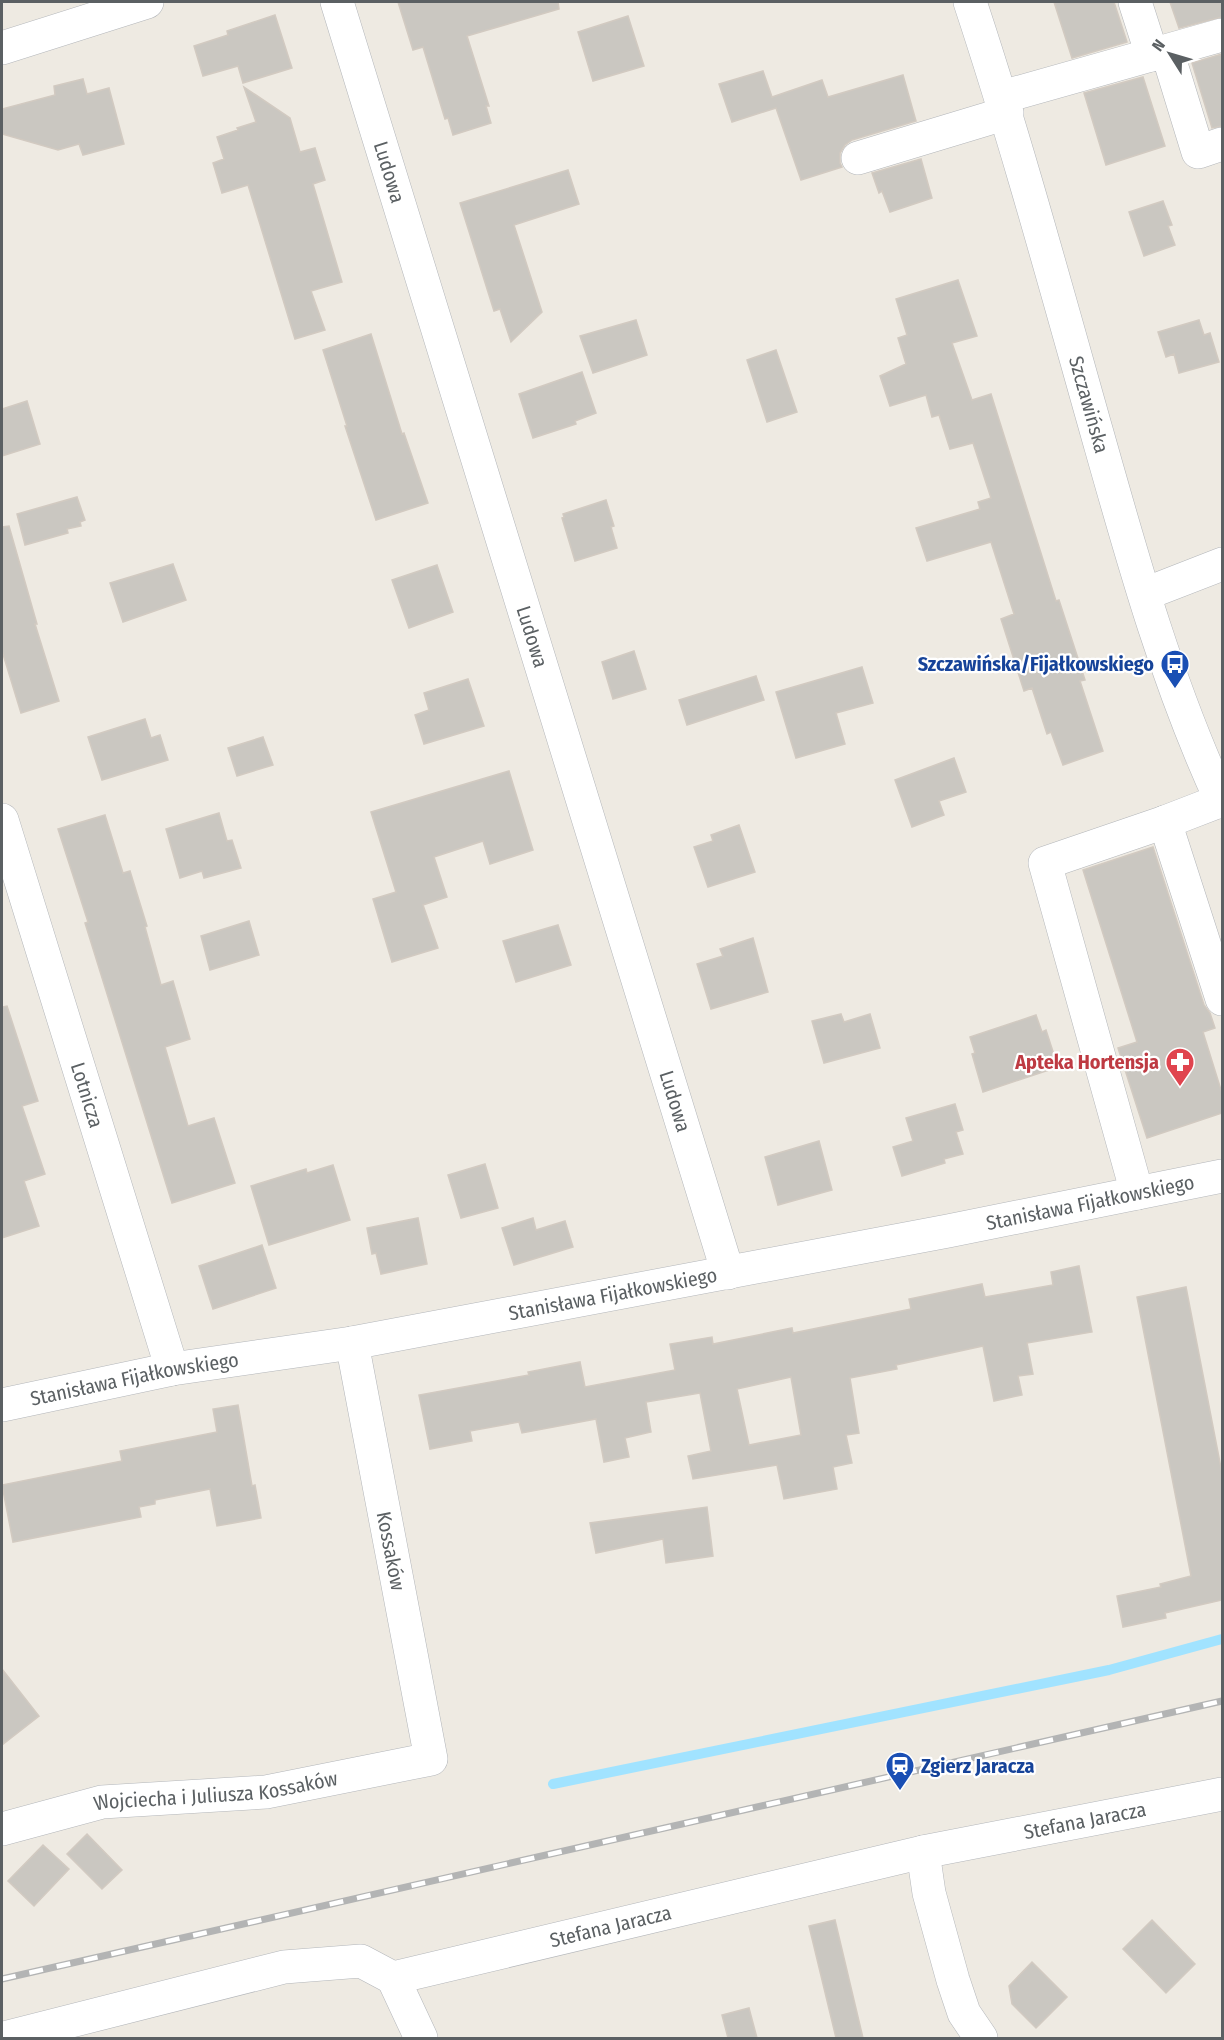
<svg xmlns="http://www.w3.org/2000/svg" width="1224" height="2040" viewBox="0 0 1224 2040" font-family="'Fira Sans Condensed',sans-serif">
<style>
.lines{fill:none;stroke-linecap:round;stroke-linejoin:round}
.stream{stroke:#a1e3ff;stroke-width:10}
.building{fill:#cac7c1;stroke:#d2cac1;stroke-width:1.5;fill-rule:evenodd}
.minor-casing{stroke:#b3b6ba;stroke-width:34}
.minor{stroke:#fff;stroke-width:33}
.rail-casing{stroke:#b3b4b4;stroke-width:7}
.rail{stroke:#fff;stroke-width:4.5;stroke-dasharray:14;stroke-linecap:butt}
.labels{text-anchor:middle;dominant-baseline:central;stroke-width:4.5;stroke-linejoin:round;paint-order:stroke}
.street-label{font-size:20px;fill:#5b6063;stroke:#fff}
.transit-label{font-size:20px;font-weight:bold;fill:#164399;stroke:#fff;text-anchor:end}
.health-label{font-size:20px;font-weight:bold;fill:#be3a42;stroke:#fff;text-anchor:end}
</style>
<rect width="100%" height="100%" fill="#eeeae2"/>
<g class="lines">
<!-- stream -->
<path class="stream" d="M 553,1784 L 1109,1670 L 1222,1639"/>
</g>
<!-- building -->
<path class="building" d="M 398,2 L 558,2 L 559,9 L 467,36 L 489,106 L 486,106 L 491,123 L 453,135 L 448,118 L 445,119 L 423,47 L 413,50 Z
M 1054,2 L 1114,2 L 1127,42 L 1072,58 Z
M 1170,2 L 1222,2 L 1222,17 L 1179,28 Z
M 275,15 L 292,68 L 243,83 L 238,66 L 203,76 L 194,46 L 228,35 L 227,31 Z
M 628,16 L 644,66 L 593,81 L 578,32 Z
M 1222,54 L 1222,126 L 1212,128 L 1192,63 Z
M 763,71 L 772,97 L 822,80 L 828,97 L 903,75 L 916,121 L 852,140 L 845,145 L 840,153 L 840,163 L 842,167 L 801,180 L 776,108 L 732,122 L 719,84 Z
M 1143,77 L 1165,146 L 1106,165 L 1084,93 Z
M 83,79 L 87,94 L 109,88 L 124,144 L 83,155 L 79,144 L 58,150 L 2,134 L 2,109 L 55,95 L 54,86 Z
M 244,87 L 290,118 L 300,152 L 315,148 L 325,180 L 313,184 L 342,282 L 311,291 L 325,330 L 295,339 L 248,185 L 222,193 L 213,163 L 224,159 L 217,137 L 238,130 L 237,128 L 256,122 Z
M 921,159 L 932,198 L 890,212 L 882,191 L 879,193 L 872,173 Z
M 568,170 L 579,204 L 514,225 L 542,312 L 511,342 L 500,309 L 494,311 L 460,203 Z
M 1163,201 L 1172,225 L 1168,226 L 1175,245 L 1144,256 L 1129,212 Z
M 958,280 L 977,336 L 952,343 L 972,400 L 991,394 L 1056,601 L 1059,600 L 1085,680 L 1080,681 L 1103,751 L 1063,765 L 1051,732 L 1047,734 L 1032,688 L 1024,691 L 1001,619 L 1014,614 L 991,542 L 927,561 L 916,528 L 980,509 L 978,502 L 991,498 L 973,443 L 950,449 L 939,415 L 932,417 L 926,395 L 890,406 L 880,376 L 906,364 L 898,338 L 907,335 L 896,299 Z
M 636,320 L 647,355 L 593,373 L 580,336 Z
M 1199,320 L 1204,335 L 1210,333 L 1219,362 L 1179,373 L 1174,354 L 1166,357 L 1158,332 Z
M 371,334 L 402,434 L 404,433 L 428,503 L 376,520 L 345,426 L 347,426 L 323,350 Z
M 776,350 L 797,412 L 767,422 L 747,360 Z
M 582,372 L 596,413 L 575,421 L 576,424 L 533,438 L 519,394 Z
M 27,401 L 40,444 L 2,456 L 2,409 Z
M 77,497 L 85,520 L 80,522 L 81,526 L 67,529 L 68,533 L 25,545 L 17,514 Z
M 606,500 L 614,526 L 611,527 L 617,548 L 575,561 L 562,518 L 564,517 L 563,514 Z
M 9,526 L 37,624 L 35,624 L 59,701 L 21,713 L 2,651 L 2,527 Z
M 173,564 L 186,600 L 123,622 L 110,583 Z
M 437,565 L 453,612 L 409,628 L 392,580 Z
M 634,651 L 646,689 L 613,699 L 602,662 Z
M 862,667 L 873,703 L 836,713 L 845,744 L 796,758 L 776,692 Z
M 756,676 L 764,700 L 687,725 L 679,700 Z
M 468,679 L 484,726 L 424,744 L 415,715 L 429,710 L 424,693 Z
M 145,719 L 151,738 L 160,735 L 168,760 L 102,780 L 88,737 Z
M 263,737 L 273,765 L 237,776 L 228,748 Z
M 954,758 L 966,792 L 939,801 L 944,815 L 912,827 L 895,780 Z
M 509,771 L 533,850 L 490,864 L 483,841 L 434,857 L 447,897 L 423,905 L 438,948 L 392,962 L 373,899 L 396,892 L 371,812 Z
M 219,813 L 227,841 L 232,840 L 241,868 L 204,878 L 202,871 L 180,878 L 166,829 Z
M 105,815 L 123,873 L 130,871 L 147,926 L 145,927 L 161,985 L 173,981 L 190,1039 L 165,1047 L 188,1126 L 214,1118 L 235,1183 L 172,1203 L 85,923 L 88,922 L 58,829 Z
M 739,825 L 755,872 L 708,887 L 694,847 L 713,841 L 711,835 Z
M 1153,847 L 1204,1005 L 1210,1013 L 1215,1028 L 1203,1032 L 1222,1093 L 1222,1113 L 1147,1138 L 1118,1048 L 1137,1042 L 1083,870 Z
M 249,921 L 259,955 L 210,970 L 201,936 Z
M 558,925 L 571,965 L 516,982 L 503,941 Z
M 753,938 L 768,992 L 711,1009 L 697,964 L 723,956 L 720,949 Z
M 7,1006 L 38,1101 L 22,1106 L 45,1174 L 24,1181 L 39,1226 L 2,1238 L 2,1007 Z
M 841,1014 L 844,1022 L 870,1014 L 880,1048 L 824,1063 L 812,1021 Z
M 1036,1015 L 1042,1032 L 1046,1030 L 1058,1067 L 983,1092 L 972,1054 L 975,1053 L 970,1037 Z
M 955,1104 L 963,1130 L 956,1132 L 963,1154 L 944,1159 L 945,1163 L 902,1176 L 893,1147 L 913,1141 L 906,1118 Z
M 819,1141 L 832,1190 L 778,1205 L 765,1157 Z
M 485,1164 L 498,1208 L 461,1218 L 448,1175 Z
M 333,1165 L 350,1220 L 269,1245 L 251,1186 L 306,1169 L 307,1173 Z
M 418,1218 L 427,1264 L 381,1274 L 376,1253 L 372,1254 L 367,1228 Z
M 533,1218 L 536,1230 L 565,1221 L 573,1247 L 514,1265 L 502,1228 Z
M 262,1245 L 276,1288 L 213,1309 L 199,1266 Z
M 1079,1266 L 1092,1332 L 1027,1343 L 1033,1374 L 1018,1376 L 1022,1395 L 994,1401 L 983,1346 L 896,1365 L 897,1369 L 850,1378 L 859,1433 L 846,1435 L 852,1463 L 833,1467 L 837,1489 L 784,1499 L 777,1465 L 693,1479 L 688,1456 L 711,1451 L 700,1393 L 646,1402 L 651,1432 L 625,1438 L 629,1457 L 604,1462 L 596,1419 L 522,1433 L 519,1422 L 470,1431 L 472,1441 L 430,1449 L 419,1395 L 529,1375 L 528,1372 L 580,1362 L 585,1387 L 675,1370 L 670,1344 L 712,1337 L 713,1344 L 792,1328 L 793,1333 L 911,1309 L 909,1299 L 982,1284 L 985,1297 L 1053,1285 L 1051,1272 ZM 791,1377 L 801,1435 L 749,1445 L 737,1389 Z
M 1186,1287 L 1222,1473 L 1222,1600 L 1165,1613 L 1166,1618 L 1123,1627 L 1117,1596 L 1161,1587 L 1160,1584 L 1191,1576 L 1137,1297 Z
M 238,1405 L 252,1486 L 255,1485 L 261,1518 L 217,1526 L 210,1489 L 155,1500 L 155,1504 L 139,1507 L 141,1517 L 13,1542 L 2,1485 L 122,1461 L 120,1451 L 217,1432 L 213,1409 Z
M 707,1507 L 713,1556 L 666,1563 L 663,1539 L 596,1553 L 590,1523 Z
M 2,1669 L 39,1716 L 2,1745 Z
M 87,1834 L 122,1870 L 102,1889 L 67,1854 Z
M 43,1845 L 69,1869 L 34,1906 L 8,1881 Z
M 835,1920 L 863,2038 L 836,2038 L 809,1926 Z
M 1152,1920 L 1195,1964 L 1166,1993 L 1123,1949 Z
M 1032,1962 L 1067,1997 L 1036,2028 L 1012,2004 L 1009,1986 Z
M 749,2008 L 757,2038 L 728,2038 L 722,2015 Z"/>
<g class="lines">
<!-- minor casing -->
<g class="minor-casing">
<g id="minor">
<path id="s1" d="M 337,2 L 728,1273"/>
<path id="s2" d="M 970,2 C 1017,144 1056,288 1097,433 C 1132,557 1167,684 1222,802"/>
<path d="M 1135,2 L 1152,55"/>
<path d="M 2,48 L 147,2"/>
<path d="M 1167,51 L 1198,152 L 1222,144"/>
<path d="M 1002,97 L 1222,35"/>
<path d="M 858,158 L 1007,113"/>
<path d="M 1145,594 L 1222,564"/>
<path id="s3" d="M 2,820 L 172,1369"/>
<path d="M 1165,822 L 1222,999"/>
<path d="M 1137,1193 L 1045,863 L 1165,822 L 1222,800"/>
<path id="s4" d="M 2,1405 L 172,1369 L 352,1343 L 948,1231 L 1222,1176"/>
<path id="s5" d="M 2,1829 L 102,1802 L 266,1792 L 431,1759 L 352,1343"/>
<path d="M 923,1852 L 929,1893 L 953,1980 L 964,2013 L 981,2038"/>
<path d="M 393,1978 L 421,2038"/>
<path id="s6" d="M 4,2038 L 284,1967 L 361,1961 L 393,1978 L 923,1852 L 1222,1794"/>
</g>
</g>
<!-- minor -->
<use href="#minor" class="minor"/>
<!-- rail casing -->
<g class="rail-casing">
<path id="rail" d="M 2,1979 L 1222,1701"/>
</g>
<!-- rail -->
<use href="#rail" class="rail"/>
</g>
<!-- icons -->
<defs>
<g id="bus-pin" transform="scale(1.5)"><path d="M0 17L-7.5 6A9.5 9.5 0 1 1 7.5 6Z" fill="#1a4fb4" stroke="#fff"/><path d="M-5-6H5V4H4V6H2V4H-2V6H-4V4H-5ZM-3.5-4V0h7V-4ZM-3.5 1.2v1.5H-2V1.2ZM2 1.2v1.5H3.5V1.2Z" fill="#fff"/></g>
<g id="pharmacy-pin" transform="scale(1.5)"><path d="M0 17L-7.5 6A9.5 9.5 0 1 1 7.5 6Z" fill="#e0444e" stroke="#fff"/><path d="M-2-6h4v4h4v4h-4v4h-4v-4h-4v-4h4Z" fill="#fff"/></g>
<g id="station-pin" transform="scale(1.5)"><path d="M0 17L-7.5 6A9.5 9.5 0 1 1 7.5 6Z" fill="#1a4fb4" stroke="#fff"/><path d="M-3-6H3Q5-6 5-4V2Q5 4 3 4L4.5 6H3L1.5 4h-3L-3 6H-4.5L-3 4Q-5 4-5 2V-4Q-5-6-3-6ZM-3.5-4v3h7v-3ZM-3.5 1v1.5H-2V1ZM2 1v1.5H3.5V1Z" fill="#fff"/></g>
</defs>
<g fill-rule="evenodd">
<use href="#bus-pin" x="1175" y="664"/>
<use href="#pharmacy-pin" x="1180" y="1062"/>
<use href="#station-pin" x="900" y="1766"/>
</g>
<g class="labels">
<!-- street labels -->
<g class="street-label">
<text stroke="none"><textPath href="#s1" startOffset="178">Ludowa</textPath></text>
<text stroke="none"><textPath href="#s2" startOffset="420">Szczawińska</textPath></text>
<text stroke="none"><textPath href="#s1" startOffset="664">Ludowa</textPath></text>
<text stroke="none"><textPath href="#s3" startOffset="288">Lotnicza</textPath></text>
<text stroke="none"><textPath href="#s1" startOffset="1150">Ludowa</textPath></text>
<text stroke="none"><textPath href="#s4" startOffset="1107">Stanisława Fijałkowskiego</textPath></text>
<text stroke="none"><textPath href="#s4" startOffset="621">Stanisława Fijałkowskiego</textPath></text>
<text stroke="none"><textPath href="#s4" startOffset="135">Stanisława Fijałkowskiego</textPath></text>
<text transform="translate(391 1551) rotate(79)">Kossaków</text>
<text stroke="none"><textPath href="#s5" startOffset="218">Wojciecha i Juliusza Kossaków</textPath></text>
<text stroke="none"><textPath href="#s6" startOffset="1112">Stefana Jaracza</textPath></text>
<text stroke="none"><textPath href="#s6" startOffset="626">Stefana Jaracza</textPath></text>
</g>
<!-- transit labels -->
<g class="transit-label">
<text x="1154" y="664">Szczawińska/Fijałkowskiego</text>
<text x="921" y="1766" text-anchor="start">Zgierz Jaracza</text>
</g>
<!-- health labels -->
<g class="health-label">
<text x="1159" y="1062">Apteka Hortensja</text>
</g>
</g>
<!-- border -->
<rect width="1224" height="2040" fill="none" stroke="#5b6063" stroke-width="6"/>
<!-- north arrow -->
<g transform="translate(1170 54) rotate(307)" stroke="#ffffff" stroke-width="4.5" paint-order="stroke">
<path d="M0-4.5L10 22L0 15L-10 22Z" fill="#5b6063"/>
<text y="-9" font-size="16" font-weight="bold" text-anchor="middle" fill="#5b6063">N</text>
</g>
</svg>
